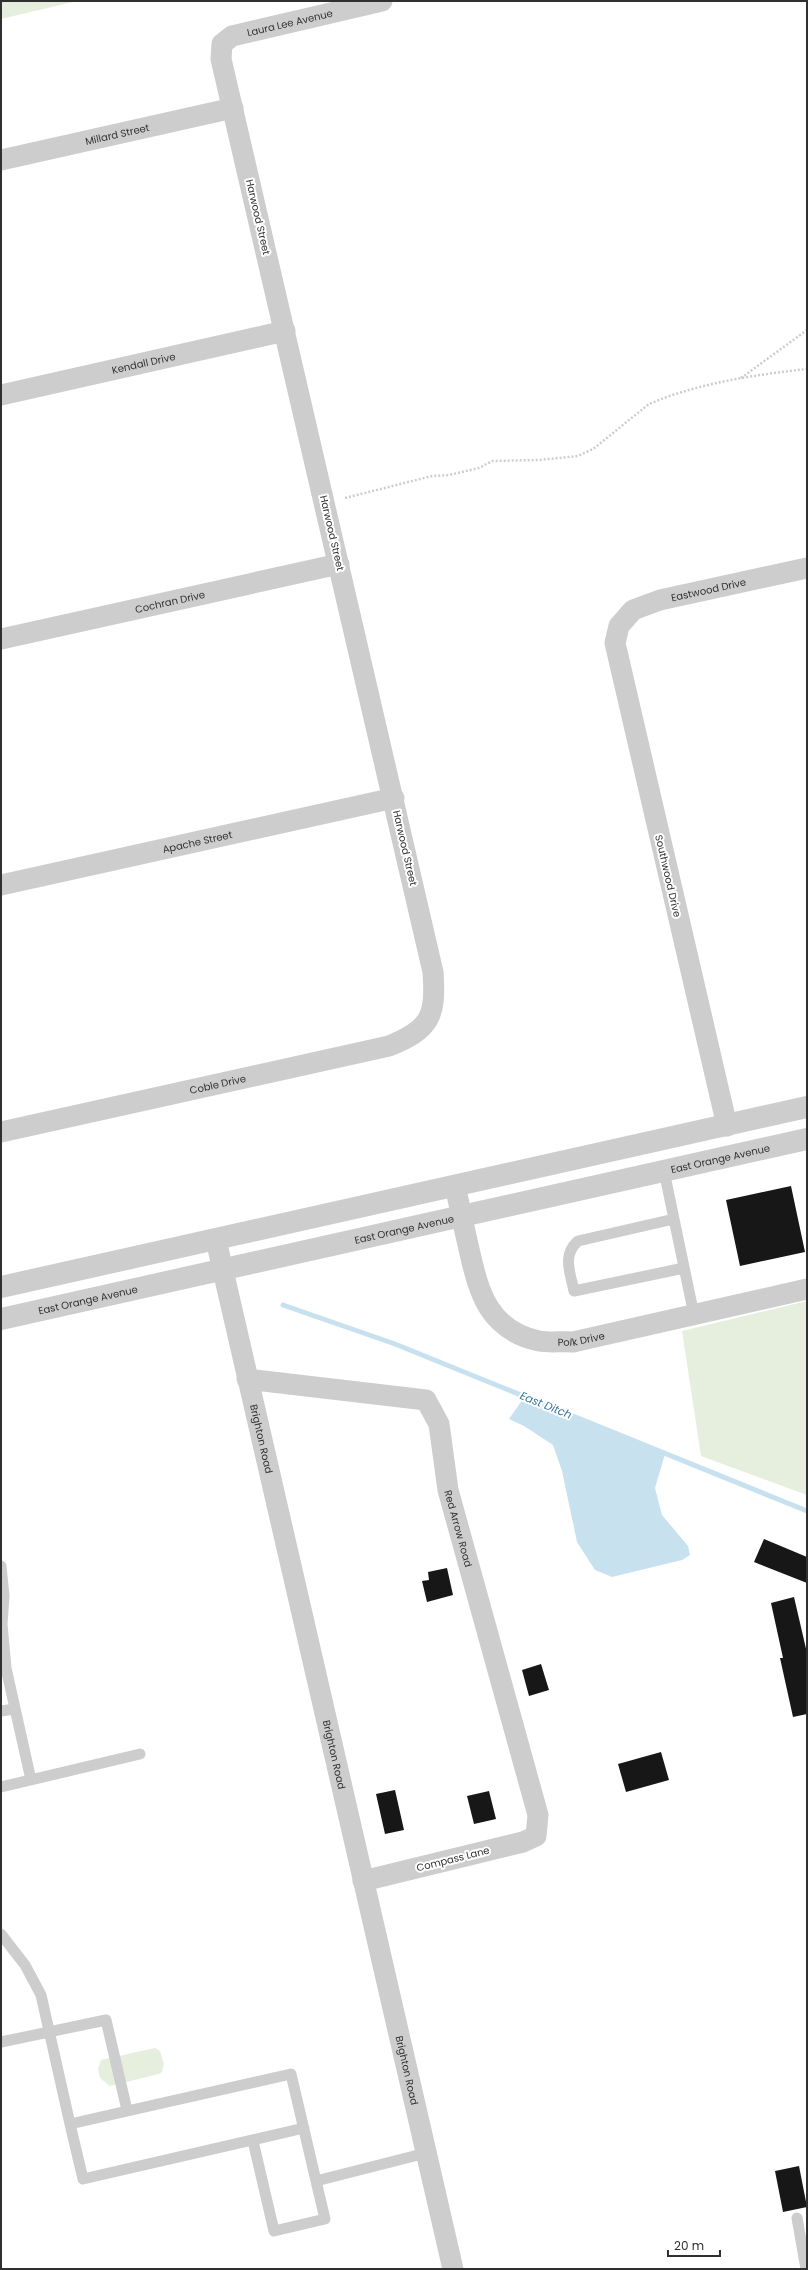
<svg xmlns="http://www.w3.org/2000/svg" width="808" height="2270" viewBox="0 0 808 2270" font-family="Poppins,sans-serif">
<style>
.green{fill:#e6eedd}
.water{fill:#c8e1ef}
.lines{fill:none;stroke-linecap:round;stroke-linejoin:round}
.stream{stroke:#c8e1ef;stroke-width:5}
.building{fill:#171717}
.path{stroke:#cdcdcd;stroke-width:2.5;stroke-dasharray:2 2;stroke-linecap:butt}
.service{stroke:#cdcdcd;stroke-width:11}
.minor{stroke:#cdcdcd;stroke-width:21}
.tertiary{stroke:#cdcdcd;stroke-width:22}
.labels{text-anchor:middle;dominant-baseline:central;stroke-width:4;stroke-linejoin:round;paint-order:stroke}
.street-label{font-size:10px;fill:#303030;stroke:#fff}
.water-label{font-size:11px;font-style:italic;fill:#377598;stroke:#fff}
</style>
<rect width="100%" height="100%" fill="#fff"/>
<!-- green -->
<path class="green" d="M 1,1 L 77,1 L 1,19 Z
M 807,1301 L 807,1495 L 701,1456 L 682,1331 Z
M 155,2048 L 160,2051 L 164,2064 L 162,2072 L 159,2074 L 110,2086 L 100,2078 L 98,2069 L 101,2060 Z"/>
<!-- water -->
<path class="water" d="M 525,1396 L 665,1454 L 655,1488 L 662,1515 L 688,1546 L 690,1555 L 682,1560 L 612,1577 L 595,1570 L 577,1542 L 562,1471 L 553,1445 L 524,1426 L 509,1419 Z"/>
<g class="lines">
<!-- stream -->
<path class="stream" d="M 283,1305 L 395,1344 L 807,1511"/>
</g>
<!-- building -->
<path class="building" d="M 791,1186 L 805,1252 L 740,1266 L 726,1200 Z
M 764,1539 L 807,1557 L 807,1583 L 754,1562 Z
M 447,1568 L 453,1595 L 427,1602 L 422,1581 L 429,1580 L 428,1572 Z
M 794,1597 L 807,1653 L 807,1714 L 793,1717 L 780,1658 L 783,1658 L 771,1603 Z
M 541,1664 L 549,1690 L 529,1696 L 522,1670 Z
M 661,1752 L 669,1780 L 626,1792 L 618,1764 Z
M 395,1790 L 404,1830 L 385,1834 L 376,1794 Z
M 489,1791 L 496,1819 L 474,1824 L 467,1796 Z
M 799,2166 L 807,2207 L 783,2212 L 775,2171 Z"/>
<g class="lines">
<!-- path -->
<path class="path" d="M 741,378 L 807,330
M 345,498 L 432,476 L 449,475 L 479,468 L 492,461 L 539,460 L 578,456 L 593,449 L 649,404 C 698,383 754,375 807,369"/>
<!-- service -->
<path class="service" d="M 664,1171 L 694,1315
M 674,1219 L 578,1241 C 562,1255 570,1272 574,1291 L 684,1268
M 1,1566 L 4,1596 L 2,1624 L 6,1668 L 31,1780
M 1,1711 L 15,1709
M 1,1787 L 140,1754
M 1,1934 L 25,1965 L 41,1995 L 70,2124
M 1,2042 L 106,2020 L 127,2110
M 304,2128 L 83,2179 L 70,2124 L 291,2074 L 316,2181 L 426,2153
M 253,2141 L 274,2231 L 325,2219 L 316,2181
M 797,2218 L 806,2269"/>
<!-- minor -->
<g class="minor">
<path id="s1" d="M 1,160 L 233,108"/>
<path id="s2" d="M 1,395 L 285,331"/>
<path id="s3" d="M 1,639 L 339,564"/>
<path id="s4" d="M 1,885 L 394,798"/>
<path id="s5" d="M 727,1126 L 615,643 L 619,626 L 633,610 L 660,600 L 807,568"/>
<path id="s6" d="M 1,1132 L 389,1046 C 431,1029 436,1016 433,972 L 221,59 L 222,44 L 232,36 L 382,1"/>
<path id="s7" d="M 455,1186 C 460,1207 464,1228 469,1249 C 479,1294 489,1330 539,1341 C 550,1343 562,1341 573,1342 L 807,1289"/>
<path id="s8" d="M 216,1240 L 453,2269"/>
<path id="s9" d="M 247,1379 L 426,1400 L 439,1424 L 448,1490 L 538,1815 L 536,1836 L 523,1842 L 363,1881"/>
</g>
<!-- tertiary -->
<g class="tertiary">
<path d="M 1,1287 L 807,1107"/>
<path id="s10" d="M 1,1319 L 807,1139"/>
</g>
</g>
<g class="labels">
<!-- street labels -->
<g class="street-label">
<text stroke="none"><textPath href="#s6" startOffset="1518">Laura Lee Avenue</textPath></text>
<text stroke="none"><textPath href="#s1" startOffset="119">Millard Street</textPath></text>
<text transform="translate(258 217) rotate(77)">Harwood Street</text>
<text stroke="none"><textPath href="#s2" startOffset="146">Kendall Drive</textPath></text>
<text transform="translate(332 533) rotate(77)">Harwood Street</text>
<text stroke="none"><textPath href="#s5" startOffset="613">Eastwood Drive</textPath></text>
<text stroke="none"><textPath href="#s3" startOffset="173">Cochran Drive</textPath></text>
<text stroke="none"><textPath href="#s4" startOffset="201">Apache Street</textPath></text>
<text transform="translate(405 848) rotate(77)">Harwood Street</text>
<text transform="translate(668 876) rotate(77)">Southwood Drive</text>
<text stroke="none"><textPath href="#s6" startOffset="222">Coble Drive</textPath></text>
<text stroke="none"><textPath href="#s10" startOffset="737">East Orange Avenue</textPath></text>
<text stroke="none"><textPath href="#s10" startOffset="413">East Orange Avenue</textPath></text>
<text stroke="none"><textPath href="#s10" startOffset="89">East Orange Avenue</textPath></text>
<text stroke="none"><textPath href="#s7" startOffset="231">Polk Drive</textPath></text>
<text stroke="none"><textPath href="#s8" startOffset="204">Brighton Road</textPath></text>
<text stroke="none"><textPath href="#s9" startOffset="314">Red Arrow Road</textPath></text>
<text stroke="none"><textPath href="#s8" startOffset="528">Brighton Road</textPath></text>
<text transform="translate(453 1859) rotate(-14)">Compass Lane</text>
<text stroke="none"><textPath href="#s8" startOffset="852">Brighton Road</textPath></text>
</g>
<!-- water labels -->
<g class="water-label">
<text transform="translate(546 1405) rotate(22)">East Ditch</text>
</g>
</g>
<!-- border -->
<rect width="808" height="2270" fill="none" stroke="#303030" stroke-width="4"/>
<!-- scale -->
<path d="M668 2250v6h52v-6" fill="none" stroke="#303030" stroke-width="2"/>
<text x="674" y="2250" font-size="12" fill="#303030" stroke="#ffffff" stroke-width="3" paint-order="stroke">20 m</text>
</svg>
